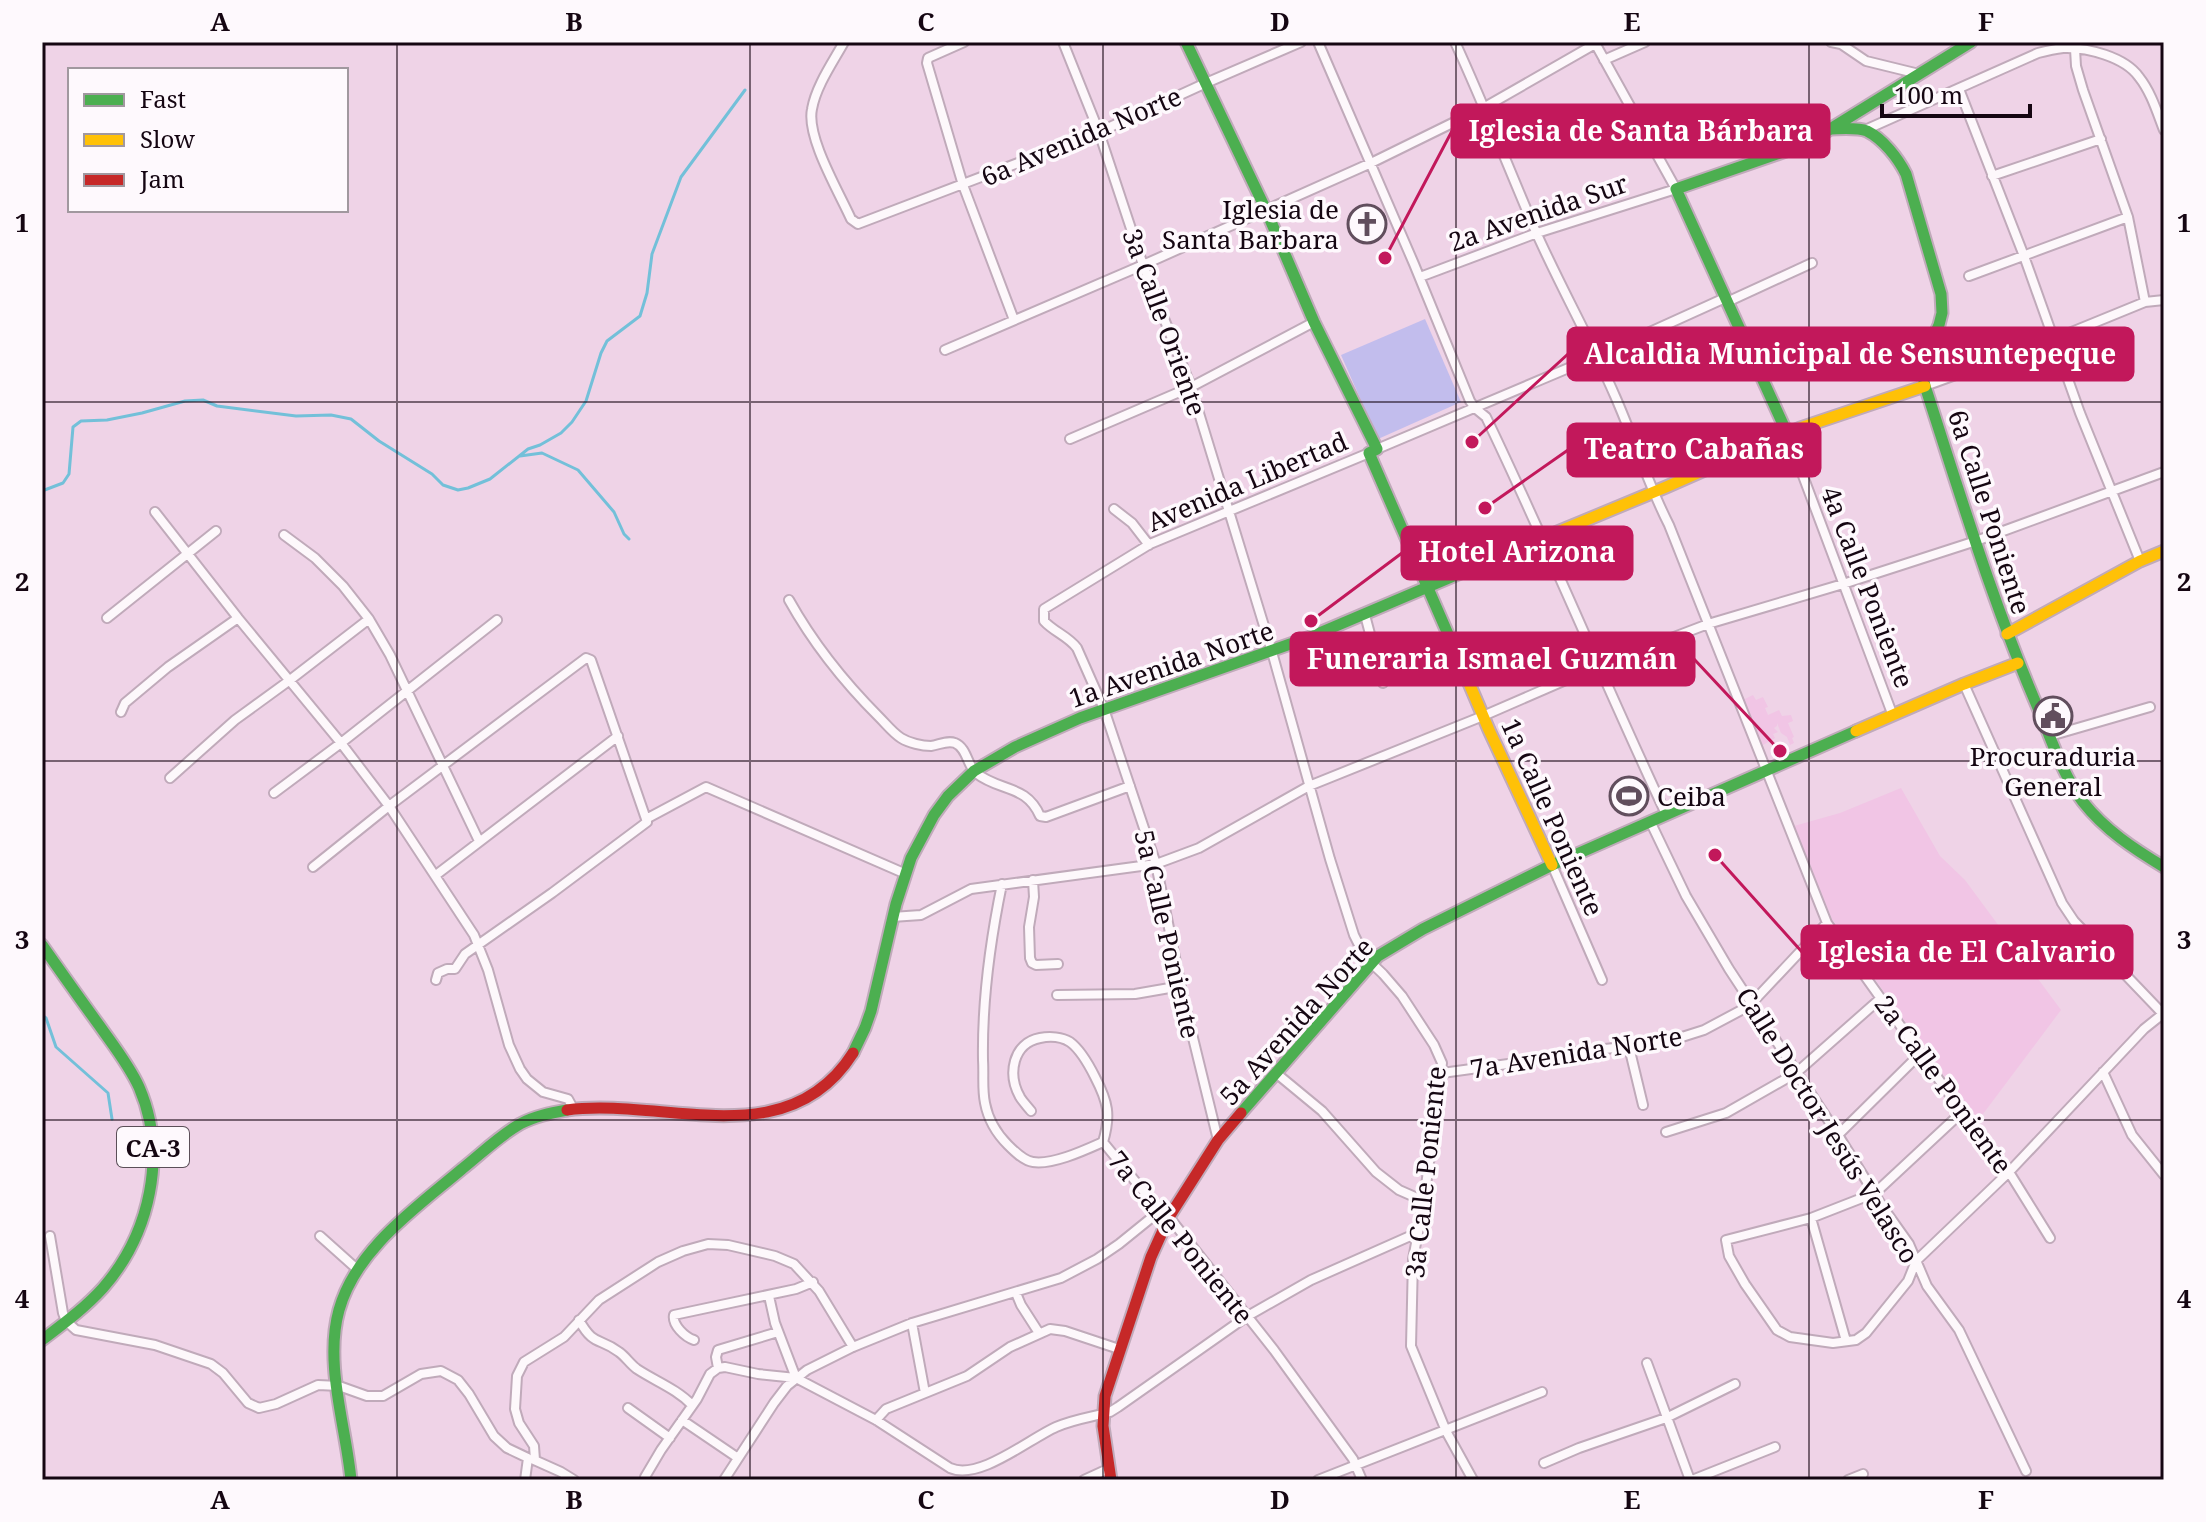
<svg xmlns="http://www.w3.org/2000/svg" width="2206" height="1522" viewBox="0 0 2206 1522" font-family="'Noto Serif',serif">
<style>
.built{fill:#f1c5e5}
.green{fill:#c2bded}
.lines{fill:none;stroke-linecap:round;stroke-linejoin:round}
.stream{stroke:#73c0d9;stroke-width:3}
.street-casing{stroke:#c0aaba;stroke-width:12}
.fast-casing{stroke:#c0aaba;stroke-width:15}
.slow-casing{stroke:#c0aaba;stroke-width:15}
.jam-casing{stroke:#c0aaba;stroke-width:15}
.street{stroke:#fdf8fb;stroke-width:8}
.fast{stroke:#4caf50;stroke-width:11}
.slow{stroke:#ffc107;stroke-width:11}
.jam{stroke:#c62828;stroke-width:11}
.grid{fill:none;stroke:#150612;stroke-width:2;stroke-opacity:0.55}
.labels{text-anchor:middle;dominant-baseline:central;stroke-width:7;stroke-linejoin:round;paint-order:stroke}
.shield{fill:#fef9fd;stroke:#5b4f58;stroke-width:2}
.shield-label{font-size:24px;font-weight:bold;fill:#150612}
.street-label{font-size:26px;fill:#150612;stroke:#fef9fd}
.poi-label{font-size:26px;fill:#150612;stroke:#fef9fd;text-anchor:end}
.leader{fill:none;stroke:#c2185b;stroke-width:3}
.callout-dot{fill:#c2185b;stroke:#fef9fd;stroke-width:3}
.callout{fill:#c2185b;stroke:#c2185b;stroke-width:3}
.callout-label{font-size:28px;text-anchor:middle;font-weight:bold;fill:#fff}
.neatline{fill:none;stroke:#150612;stroke-width:3}
.grid-label{font-size:26px;text-anchor:middle;font-weight:bold;fill:#150612}
</style>
<rect width="100%" height="100%" fill="#efd3e7"/>
<!-- built -->
<path class="built" d="M 1753,695 L 1756,700 L 1763,697 L 1768,707 L 1765,708 L 1768,715 L 1779,710 L 1782,716 L 1791,715 L 1793,721 L 1788,723 L 1794,737 L 1792,738 L 1794,743 L 1790,745 L 1787,737 L 1781,733 L 1777,723 L 1777,726 L 1774,728 L 1778,732 L 1773,734 L 1775,738 L 1763,745 L 1743,700 Z
M 1901,788 L 1940,856 L 1965,880 L 2061,1010 L 1977,1122 L 1832,919 L 1794,826 L 1840,813 Z"/>
<!-- green -->
<path class="green" d="M 1425,319 L 1461,402 L 1378,439 L 1341,355 Z"/>
<g class="lines">
<!-- stream -->
<path class="stream" d="M 520,456 L 542,453 L 578,470 L 614,512 L 624,534 L 629,539
M 42,491 L 63,483 L 69,474 L 73,427 L 81,421 L 107,420 L 142,413 L 185,401 L 203,400 L 217,406 L 296,416 L 331,415 L 351,419 L 379,441 L 432,474 L 443,485 L 458,490 L 468,488 L 490,479 L 528,449 L 540,445 L 561,433 L 572,422 L 586,401 L 601,353 L 607,341 L 640,316 L 647,293 L 652,254 L 681,177 L 745,90
M 42,1015 L 46,1018 L 56,1047 L 108,1093 L 112,1119"/>
<!-- street casing -->
<g class="street-casing">
<path id="street" d="M 844,42 C 833,62 816,86 812,109 C 806,137 839,192 851,219 L 858,224 L 1099,132 L 1206,83 L 1301,42
M 964,42 L 928,58 L 927,63 L 963,185 L 1014,320
M 1063,42 L 1099,132 L 1143,265 L 1191,387 L 1272,652 L 1330,859 L 1354,935 L 1365,957 L 1383,974 L 1402,996 L 1434,1045 L 1442,1063 L 1424,1201 L 1413,1259 L 1411,1346 L 1446,1431 L 1473,1480
M 1318,42 L 1414,264 L 1470,401 L 1475,408 L 1486,417 C 1549,548 1604,682 1666,814
M 1455,42 C 1484,105 1509,169 1536,232 C 1561,288 1591,341 1615,396 C 1634,439 1648,484 1669,525 L 1827,923 L 1962,1112 L 2009,1172 L 2050,1238
M 1831,42 L 1841,44 L 1866,61 L 1919,74
M 2075,49 L 2076,66 L 2083,90 L 2128,217 L 2145,302
M 1604,60 L 1645,42
M 1959,89 L 2024,256 L 2080,413 L 2140,561
M 1865,130 L 2038,53 C 2046,51 2055,49 2063,48 C 2087,47 2125,57 2139,77 C 2151,92 2157,112 2164,130
M 1992,176 L 2101,139
M 1969,276 L 2128,217
M 1420,277 L 1537,233 L 1676,189 L 1595,43
M 1727,302 L 1812,263
M 945,350 L 1143,265 L 1371,163 L 1485,107 L 1595,44
M 1925,386 L 2052,340 L 2145,302 L 2164,300
M 1787,433 L 1893,716
M 1070,439 L 1191,387 L 1314,322
M 1377,449 L 1597,356 L 1725,298
M 1114,509 L 1132,523 L 1149,545
M 155,512 L 238,618 L 341,743 L 389,806 L 474,935 L 488,970 L 509,1045 L 520,1069 L 527,1079 L 543,1092 L 568,1099 L 574,1110
M 284,535 L 315,558 L 343,586 L 369,619 L 390,655 L 479,841
M 789,600 C 813,643 844,682 879,717 C 886,724 893,733 901,738 C 909,743 922,746 931,746 C 939,745 947,740 955,743 C 967,748 967,765 976,773 C 1000,792 1026,784 1040,816 L 1046,817 L 1130,786
M 1365,615 L 1383,683
M 107,618 L 216,531
M 1964,684 L 2062,903 L 2074,921 L 2163,1014
M 121,712 L 125,703 L 168,667 L 238,618
M 2050,736 L 2150,707
M 170,778 L 235,720 L 290,680 L 369,619
M 274,793 L 341,743 L 497,620
M 1650,821 L 1686,896 L 1729,969 L 1838,1135 L 1882,1206 L 1909,1244 L 1927,1286 L 1959,1330 L 2026,1471
M 1552,865 L 1602,980
M 313,867 L 389,806 L 586,658 L 591,660 L 646,819
M 436,875 L 618,736
M 1033,880 L 1034,897 L 1029,927 L 1030,958 L 1032,963 L 1036,965 L 1058,964
M 1002,884 C 990,942 982,1000 983,1060 C 984,1074 982,1089 985,1103 C 988,1119 997,1134 1008,1145 C 1014,1151 1024,1161 1033,1162 C 1053,1165 1085,1150 1103,1142 L 1149,1198 L 1169,1217 L 1274,1350 L 1353,1459 L 1362,1480
M 892,917 L 921,915 L 971,889 L 1156,864 L 1199,848 L 1309,786 L 1483,716 L 1598,666 L 1708,624 L 1843,584 L 1976,541 L 2164,472
M 436,980 L 438,973 L 447,969 L 455,969 L 465,954 L 552,893 L 647,822 L 646,819 L 706,787 L 906,874
M 1057,995 L 1135,994 L 1181,986
M 1629,1047 L 1643,1105
M 2103,1072 L 2132,1135 L 2164,1175
M 1276,1073 L 1322,1111 L 1376,1172 L 1399,1190 L 1424,1201
M 1442,1073 L 1552,1058 L 1566,1053 L 1663,1043 L 1704,1030 L 1749,1006 L 1827,923
M 1031,1111 C 1028,1107 1023,1102 1020,1097 C 1007,1074 1013,1043 1040,1038 C 1050,1036 1062,1037 1070,1042 C 1081,1050 1089,1065 1095,1077 C 1108,1102 1111,1115 1103,1142
M 1962,1112 L 1875,1193 L 1811,1218 L 1726,1240 L 1729,1256 L 1745,1284 L 1777,1330 L 1790,1337 L 1833,1343 L 1856,1340 L 1866,1333 L 1908,1281 L 1916,1261 L 2009,1172 L 2144,1029 L 2164,1013
M 1666,1132 L 1726,1113 L 1796,1073 L 1881,998
M 1838,1135 L 1921,1053
M 1218,1140 L 1183,997 L 1156,864 L 1104,709 L 1077,648 C 1068,636 1054,632 1044,621 L 1044,609 L 1150,544 L 1369,453
M 1811,1218 L 1846,1341
M 50,1236 L 63,1313 L 66,1321 L 76,1330 L 155,1345 L 211,1364 L 223,1373 L 248,1403 L 259,1408 L 276,1404 L 318,1385 L 339,1386 L 367,1396 L 383,1396 L 421,1374 L 441,1371 L 458,1380 L 469,1394 L 494,1436 L 507,1448 L 528,1458 L 525,1480
M 320,1236 L 358,1270
M 1016,1293 L 1021,1305 L 1039,1333
M 769,1296 L 775,1323 L 796,1378
M 579,1320 C 594,1347 599,1337 619,1352 C 626,1357 630,1364 637,1369 C 655,1381 677,1389 692,1405
M 912,1323 L 925,1393
M 694,1340 C 685,1337 672,1325 674,1315 L 796,1289 L 813,1282
M 1647,1363 L 1690,1480
M 718,1368 L 716,1357 L 718,1350 L 778,1332
M 628,1408 L 670,1438
M 682,1420 L 738,1458
M 876,1420 L 886,1409 L 967,1376 L 1010,1347 L 1050,1329 L 1065,1331 L 1119,1349
M 532,1459 L 561,1472 L 574,1480
M 535,1460 L 534,1446 L 519,1423 L 515,1409 L 517,1376 L 524,1362 L 564,1337 L 599,1300 L 658,1262 L 683,1251 L 708,1244 L 728,1245 L 775,1256 L 794,1264 L 819,1291 L 853,1347
M 1544,1463 L 1579,1448 L 1666,1418 L 1735,1384
M 645,1477 L 661,1450 L 697,1399 L 710,1374 L 718,1368 L 725,1367 L 758,1374 L 796,1378 L 876,1420 L 950,1468 C 979,1481 1029,1439 1056,1427 C 1074,1419 1092,1417 1110,1412 L 1118,1407 L 1246,1317 L 1311,1280 L 1417,1233
M 724,1480 L 774,1403 L 787,1386 L 807,1370 L 853,1347 L 912,1323 L 1061,1278 L 1097,1259 L 1119,1244 L 1161,1210
M 1084,1480 L 1108,1469
M 1318,1480 L 1542,1392
M 1692,1480 L 1775,1447
M 1848,1480 L 1863,1474"/>
</g>
<!-- fast casing -->
<g class="fast-casing">
<path id="fast" d="M 1186,42 L 1266,210 L 1314,322 L 1377,449 L 1369,453 L 1451,641
M 1828,129 C 1839,129 1857,127 1867,131 C 1883,139 1898,158 1906,174 L 1941,294 L 1942,313 L 1939,325 L 1921,365 L 1925,386 C 1961,497 1994,608 2041,715 C 2053,744 2064,777 2083,802 C 2105,830 2134,849 2164,867
M 1787,433 L 1676,189 L 1806,144 L 1971,42
M 42,945 C 61,972 80,999 99,1025 C 113,1045 129,1065 139,1087 C 168,1154 150,1234 103,1288 C 85,1308 63,1324 42,1340
M 853,1053 L 865,1028 L 871,1011 L 896,904 L 911,858 L 934,815 L 948,796 L 974,771 L 1015,747 L 1080,718 L 1310,637 L 1543,538
M 1241,1113 L 1378,956 L 1423,929 L 1552,865 L 1856,731
M 351,1480 C 346,1426 324,1364 339,1310 C 356,1249 416,1208 462,1169 C 481,1154 499,1136 520,1124 C 535,1116 551,1113 567,1110"/>
</g>
<!-- slow casing -->
<g class="slow-casing">
<path id="slow" d="M 1543,538 L 1666,487 L 1800,428 L 1925,386
M 2007,634 L 2140,561 L 2164,551
M 1451,641 L 1489,730 L 1552,865
M 1856,731 L 1964,684 L 2018,663"/>
</g>
<!-- jam casing -->
<g class="jam-casing">
<path id="jam" d="M 567,1110 C 664,1097 787,1157 853,1053
M 1111,1480 L 1103,1426 L 1105,1396 L 1151,1257 L 1169,1217 L 1218,1140 L 1241,1113"/>
</g>
<!-- street -->
<use href="#street" class="street"/>
<!-- fast -->
<use href="#fast" class="fast"/>
<!-- slow -->
<use href="#slow" class="slow"/>
<!-- jam -->
<use href="#jam" class="jam"/>
</g>
<!-- grid -->
<path class="grid" d="M 397,42 L 397,1480M 750,42 L 750,1480M 1103,42 L 1103,1480M 1456,42 L 1456,1480M 1809,42 L 1809,1480M 42,402 L 2164,402M 42,761 L 2164,761M 42,1120 L 2164,1120"/>
<!-- icons -->
<defs>
<g id="church-ring" transform="scale(2)"><circle r="9.5" fill="#fef9fd" stroke="#614e5d" stroke-width="1.5"/><path d="M-1.2-6h2.4v3.5h3.3v2.4h-3.3V6h-2.4V-.1h-3.3v-2.4h3.3Z" fill="#614e5d"/></g>
<g id="civic-ring" transform="scale(2)"><circle r="9.5" fill="#fef9fd" stroke="#614e5d" stroke-width="1.5"/><path d="M-.6-6.5H3V-4.5H.6V-3L4-1V1h2V6H-6V1h2V-1L-.6-3ZM-1.2 2.5V6h2.4V2.5Z" fill="#614e5d"/></g>
<g id="stadium-ring" transform="scale(2)"><circle r="9.5" fill="#fef9fd" stroke="#614e5d" stroke-width="1.5"/><path d="M0-5a6.5 5 0 1 0 0 10a6.5 5 0 1 0 0-10ZM-3.5-1.8h7v3.6h-7Z" fill="#614e5d"/></g>
</defs>
<g fill-rule="evenodd">
<use href="#church-ring" x="1367" y="224"/>
<use href="#civic-ring" x="2053" y="716"/>
<use href="#stadium-ring" x="1629" y="796"/>
</g>
<g class="labels">
<!-- shield labels -->
<rect class="shield" x="117" y="1127" width="72" height="40" rx="6"/>
<g class="shield-label">
<text x="153" y="1147">CA-3</text>
</g>
<!-- street labels -->
<g class="street-label">
<text transform="translate(1081 136) rotate(-23)">6a Avenida Norte</text>
<text transform="translate(1538 212) rotate(-19)">2a Avenida Sur</text>
<text transform="translate(1165 322) rotate(70)">3a Calle Oriente</text>
<text transform="translate(1247 481) rotate(-23)">Avenida Libertad</text>
<text transform="translate(1990 512) rotate(72)">6a Calle Poniente</text>
<text transform="translate(1868 587) rotate(69)">4a Calle Poniente</text>
<text transform="translate(1171 664) rotate(-19)">1a Avenida Norte</text>
<text transform="translate(1553 817) rotate(66)">1a Calle Poniente</text>
<text transform="translate(1168 934) rotate(77)">5a Calle Poniente</text>
<text transform="translate(1296 1021) rotate(-48)">5a Avenida Norte</text>
<text transform="translate(1576 1052) rotate(-9)">7a Avenida Norte</text>
<text transform="translate(1944 1084) rotate(54)">2a Calle Poniente</text>
<text transform="translate(1828 1125) rotate(58)">Calle Doctor Jesús Velasco</text>
<text transform="translate(1425 1172) rotate(-84)">3a Calle Poniente</text>
<text transform="translate(1181 1237) rotate(51)">7a Calle Poniente</text>
</g>
<!-- poi labels -->
<g class="poi-label">
<text x="1339" y="209">Iglesia de<tspan x="1339" dy="30">Santa Barbara</tspan></text>
<text x="2053" y="756" text-anchor="middle">Procuraduria<tspan x="2053" dy="30">General</tspan></text>
<text x="1657" y="796" text-anchor="start">Ceiba</text>
</g>
</g>
<!-- callouts -->
<path class="leader" d="M1385 258L1452 131M1472 442L1568 354M1485 508L1568 450M1311 621L1402 553M1780 751L1694 659M1715 855L1802 952"/>
<g class="callout-dot">
<circle cx="1385" cy="258" r="8"/>
<circle cx="1472" cy="442" r="8"/>
<circle cx="1485" cy="508" r="8"/>
<circle cx="1311" cy="621" r="8"/>
<circle cx="1780" cy="751" r="8"/>
<circle cx="1715" cy="855" r="8"/>
</g>
<g class="callout">
<rect x="1452" y="105" width="377" height="52" rx="8"/>
<rect x="1568" y="328" width="565" height="52" rx="8"/>
<rect x="1568" y="424" width="252" height="52" rx="8"/>
<rect x="1402" y="527" width="230" height="52" rx="8"/>
<rect x="1291" y="633" width="403" height="52" rx="8"/>
<rect x="1802" y="926" width="330" height="52" rx="8"/>
</g>
<g class="callout-label">
<text x="1641" y="141">Iglesia de Santa Bárbara</text>
<text x="1850" y="364">Alcaldia Municipal de Sensuntepeque</text>
<text x="1694" y="459">Teatro Cabañas</text>
<text x="1517" y="562">Hotel Arizona</text>
<text x="1492" y="669">Funeraria Ismael Guzmán</text>
<text x="1967" y="962">Iglesia de El Calvario</text>
</g>
<!-- border -->
<rect width="2206" height="1522" fill="none" stroke="#fef9fd" stroke-width="88"/>
<!-- legend -->
<rect x="68" y="68" width="280" height="144" fill="#fef9fd" stroke="#a1989f" stroke-width="2"/>
<rect x="84" y="94" width="40" height="12" fill="#4caf50" stroke="#a1989f" stroke-width="2"/>
<text x="140" y="108" font-size="24" fill="#150612">Fast</text>
<rect x="84" y="134" width="40" height="12" fill="#ffc107" stroke="#a1989f" stroke-width="2"/>
<text x="140" y="148" font-size="24" fill="#150612">Slow</text>
<rect x="84" y="174" width="40" height="12" fill="#c62828" stroke="#a1989f" stroke-width="2"/>
<text x="140" y="188" font-size="24" fill="#150612">Jam</text>
<!-- scale -->
<path d="M1882 104v12h148v-12" fill="none" stroke="#150612" stroke-width="4"/>
<text x="1894" y="104" font-size="24" fill="#150612" stroke="#fef9fd" stroke-width="6" paint-order="stroke">100 m</text>
<rect x="44" y="44" width="2118" height="1434" class="neatline"/>
<g class="grid-label">
<text x="220" y="31">A</text>
<text x="574" y="31">B</text>
<text x="926" y="31">C</text>
<text x="1280" y="31">D</text>
<text x="1632" y="31">E</text>
<text x="1986" y="31">F</text>
<text x="22" y="232">1</text>
<text x="2184" y="232">1</text>
<text x="22" y="591">2</text>
<text x="2184" y="591">2</text>
<text x="22" y="949">3</text>
<text x="2184" y="949">3</text>
<text x="22" y="1308">4</text>
<text x="2184" y="1308">4</text>
<text x="220" y="1509">A</text>
<text x="574" y="1509">B</text>
<text x="926" y="1509">C</text>
<text x="1280" y="1509">D</text>
<text x="1632" y="1509">E</text>
<text x="1986" y="1509">F</text>
</g>
</svg>
